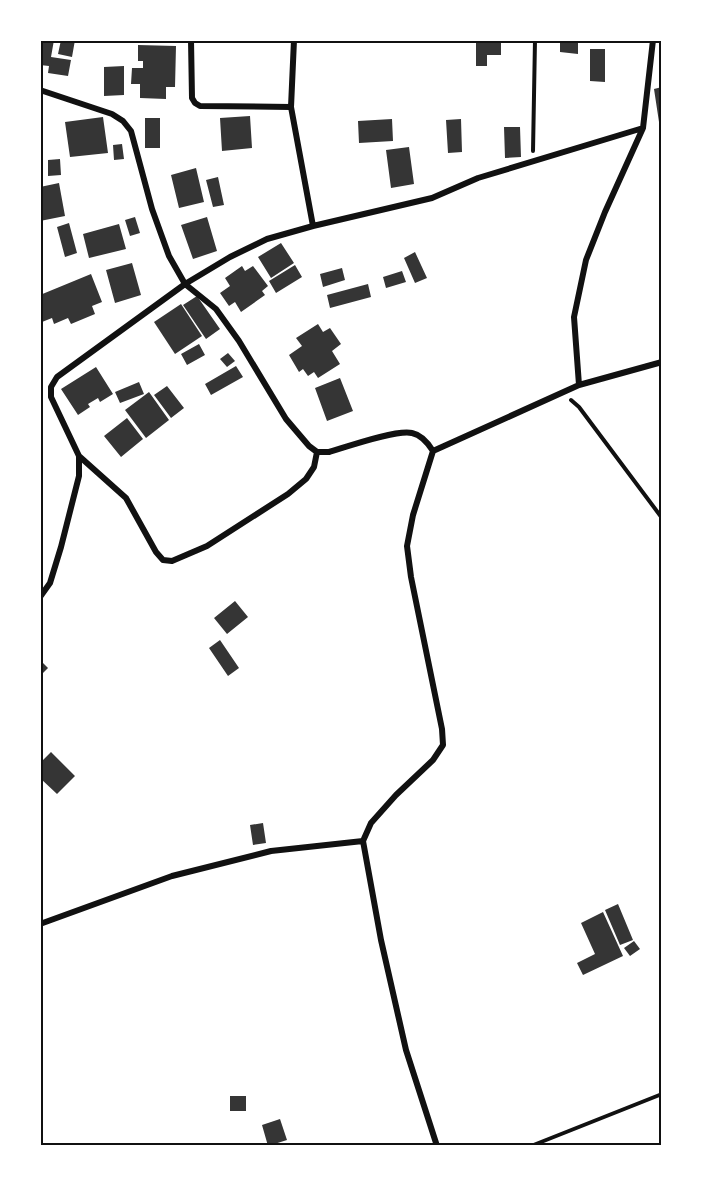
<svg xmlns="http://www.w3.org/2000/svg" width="702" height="1186" viewBox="0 0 702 1186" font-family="'Work Sans',sans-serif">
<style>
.building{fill:#353535}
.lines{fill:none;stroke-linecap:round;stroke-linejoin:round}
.path{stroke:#111;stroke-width:4}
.minor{stroke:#111;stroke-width:6}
.neatline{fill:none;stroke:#111;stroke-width:2}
</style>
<rect width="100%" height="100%" fill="#fff"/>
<!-- building -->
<path class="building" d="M 40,40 L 54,40 L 51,57 L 71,60 L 68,76 L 48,73 L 49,66 L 40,65 Z
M 61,40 L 75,40 L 72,57 L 58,54 Z
M 560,40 L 578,41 L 578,54 L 560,52 Z
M 476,43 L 501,43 L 501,55 L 487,55 L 487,66 L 476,66 Z
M 138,45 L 176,46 L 175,87 L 166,87 L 166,99 L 140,98 L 140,84 L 131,84 L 132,68 L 143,68 L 143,61 L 138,61 Z
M 590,49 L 605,49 L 605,82 L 590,81 Z
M 124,66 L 124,95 L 104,96 L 104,67 Z
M 662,87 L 662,122 L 659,122 L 654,89 Z
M 250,116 L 252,148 L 222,151 L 220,118 Z
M 103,117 L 108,153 L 70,157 L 65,122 Z
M 145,118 L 160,118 L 160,148 L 145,148 Z
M 392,119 L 393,141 L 359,143 L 358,121 Z
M 461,119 L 462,152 L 448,153 L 446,120 Z
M 504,127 L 520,127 L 521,157 L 505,158 Z
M 122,144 L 124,159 L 114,160 L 113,145 Z
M 409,147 L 414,184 L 391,188 L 386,150 Z
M 60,159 L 61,175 L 48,176 L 48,160 Z
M 196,168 L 204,202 L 179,208 L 171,175 Z
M 218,177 L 224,205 L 213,207 L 206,180 Z
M 59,183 L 65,216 L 40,221 L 40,187 Z
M 135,217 L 140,233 L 130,236 L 125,220 Z
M 207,217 L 217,251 L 193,259 L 181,225 Z
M 69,223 L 77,253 L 65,257 L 57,227 Z
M 119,224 L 126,249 L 89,258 L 83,234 Z
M 281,243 L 294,263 L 271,278 L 258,257 Z
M 415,252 L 427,278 L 415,283 L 404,258 Z
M 132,263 L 141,295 L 115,303 L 106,270 Z
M 295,265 L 302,277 L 276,293 L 269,281 Z
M 242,266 L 245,271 L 253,266 L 268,286 L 262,291 L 265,295 L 241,312 L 235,302 L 229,306 L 220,293 L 230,286 L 225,278 Z
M 342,268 L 345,280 L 323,287 L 320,274 Z
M 402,271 L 406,282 L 386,288 L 383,277 Z
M 91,274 L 102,302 L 92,306 L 95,314 L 71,324 L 68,318 L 54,324 L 52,318 L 42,322 L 40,319 L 40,295 Z
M 368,284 L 371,297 L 330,308 L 327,295 Z
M 197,296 L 220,329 L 206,339 L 183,305 Z
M 181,304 L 202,336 L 175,354 L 154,322 Z
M 318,324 L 323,332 L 330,328 L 341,344 L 332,351 L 340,364 L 318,378 L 314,372 L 308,376 L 303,369 L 299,372 L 289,355 L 302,346 L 296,338 Z
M 199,344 L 205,355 L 187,365 L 181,354 Z
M 228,353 L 235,361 L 227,367 L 220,359 Z
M 236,366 L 243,377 L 211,395 L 205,384 Z
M 96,367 L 113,394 L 100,402 L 98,398 L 88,404 L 90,407 L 78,415 L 61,389 Z
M 340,378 L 353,411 L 327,421 L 315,388 Z
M 139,382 L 144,394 L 120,403 L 115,392 Z
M 167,386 L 184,408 L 171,418 L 154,395 Z
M 149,392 L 169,420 L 146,438 L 125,410 Z
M 127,418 L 143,439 L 121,457 L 104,436 Z
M 235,601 L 248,617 L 227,634 L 214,618 Z
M 220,640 L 239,668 L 228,676 L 209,648 Z
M 40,660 L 48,668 L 40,676 Z
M 51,752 L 75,776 L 57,794 L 40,778 L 40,763 Z
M 263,823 L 266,843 L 253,845 L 250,825 Z
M 618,904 L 633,940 L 620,945 L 605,910 Z
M 603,912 L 623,956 L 583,975 L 577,963 L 595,954 L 581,923 Z
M 634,941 L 640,949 L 630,956 L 624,948 Z
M 230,1096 L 246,1096 L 246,1111 L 230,1111 Z
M 280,1119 L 287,1140 L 268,1146 L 262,1125 Z"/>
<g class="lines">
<!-- path -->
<path class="path" d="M 533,151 L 535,40
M 571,400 L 579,407 L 662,518
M 531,1146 L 662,1094"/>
<!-- minor -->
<path class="minor" d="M 191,40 L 192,98 L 195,103 L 200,106 L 291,107
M 294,40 L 291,107 L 313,226
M 40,90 L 112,114 L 123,121 L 131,131 L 152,209 L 169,256 L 185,284 L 216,309 L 239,341 L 286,419 L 309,446 L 317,452 L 329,452 C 346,447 397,429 412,433 C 422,435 428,443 433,451 L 413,515 L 407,546 L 411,577 L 442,729 L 443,745 L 433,760 L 396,795 L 371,823 L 363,841 L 381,940 L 406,1050 L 437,1146
M 579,385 L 574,317 L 586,260 L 605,212 L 643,128 L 653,40
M 433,451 L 579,385 L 662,362
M 79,456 L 126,498 L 156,552 L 163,560 L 172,561 L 207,546 L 288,494 L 306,479 L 314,467 L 317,452
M 40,597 L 50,583 L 61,547 L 79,476 L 79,456 L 51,397 L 51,387 L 57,377 L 185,284 L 230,257 L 267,239 L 313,226 L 432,198 L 478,178 L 643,128
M 40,924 L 172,876 L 271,851 L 363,841"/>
</g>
<!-- border -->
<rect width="702" height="1186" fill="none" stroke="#ffffff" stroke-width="84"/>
<rect x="42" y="42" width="618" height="1102" class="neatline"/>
</svg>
